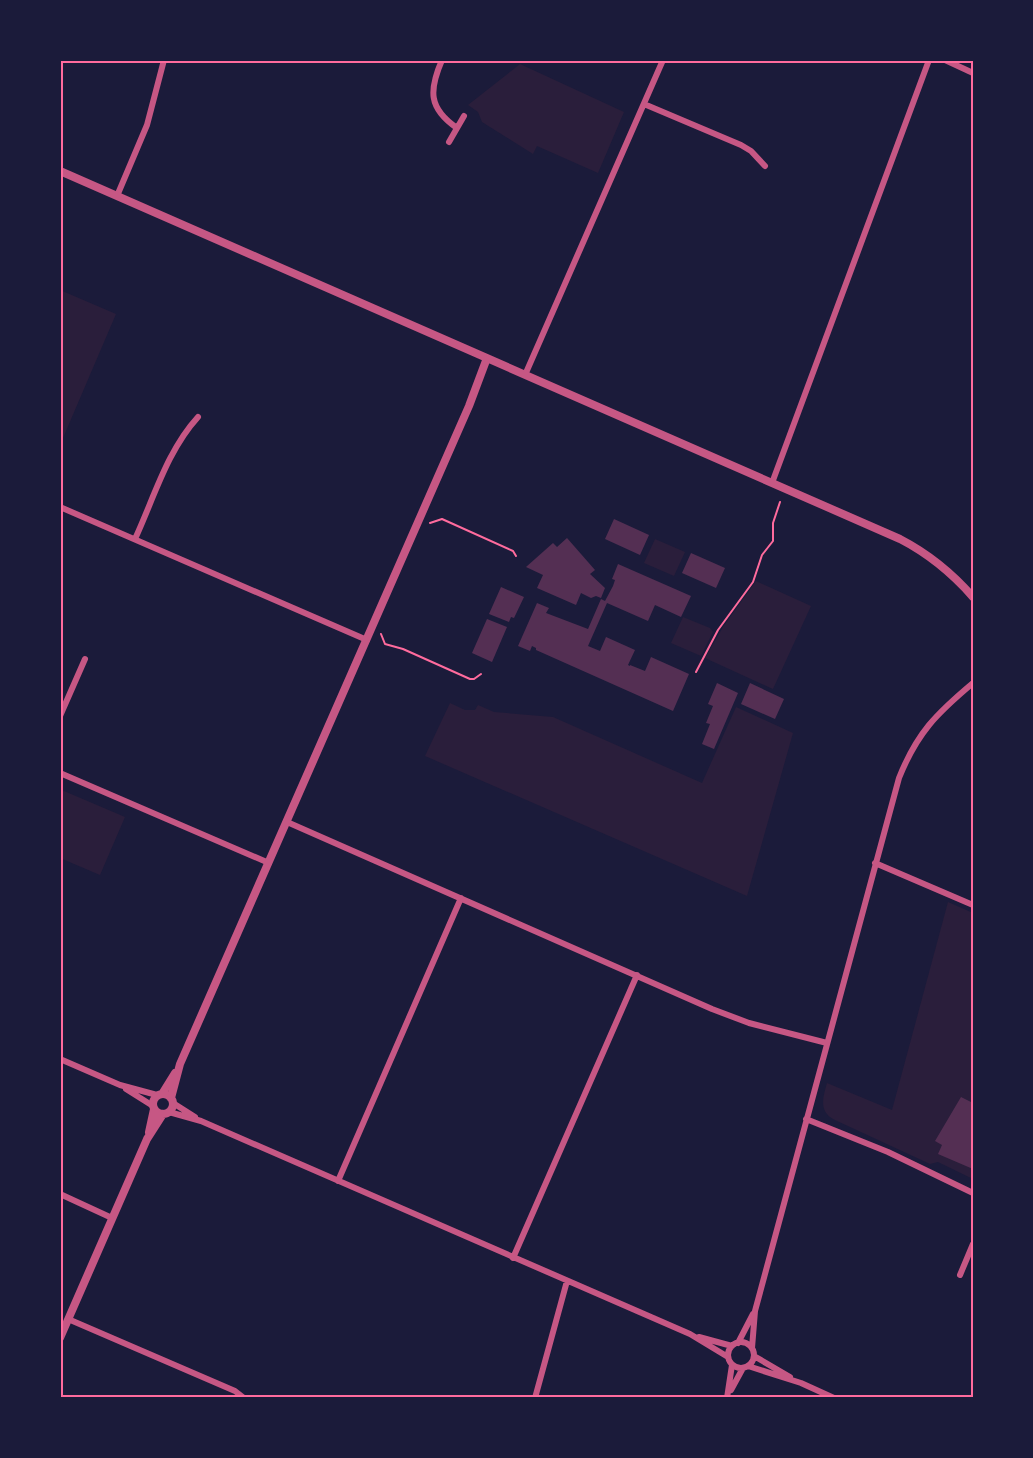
<svg xmlns="http://www.w3.org/2000/svg" width="1033" height="1458" viewBox="0 0 1033 1458" font-family="Karla,sans-serif">
<style>
.green{fill:#2a1e3b}
.building{fill:#542f53}
.lines{fill:none;stroke-linecap:round;stroke-linejoin:round}
.path{stroke:#ff6b9d;stroke-width:2}
.minor{stroke:#c65784;stroke-width:6}
.tertiary{stroke:#c65784;stroke-width:8}
.neatline{fill:none;stroke:#ff6b9d;stroke-width:2}
</style>
<rect width="100%" height="100%" fill="#1b1b3a"/>
<!-- green -->
<path class="green" d="M 520,64 L 624,112 L 598,173 L 537,146 L 533,154 L 482,122 L 478,112 L 468,105 Z
M 60,290 L 116,314 L 60,445 Z
M 655,539 L 685,552 L 674,576 L 644,563 Z
M 756,581 L 811,606 L 773,689 L 705,658 L 723,627 Z
M 683,617 L 710,628 L 713,632 L 701,656 L 671,643 Z
M 450,703 L 465,710 L 475,710 L 478,705 L 494,712 L 553,717 L 702,783 L 736,707 L 793,733 L 747,896 L 425,756 Z
M 64,791 L 125,817 L 100,875 L 60,858 L 60,792 Z
M 948,902 L 973,913 L 973,1179 L 938,1162 L 930,1164 L 835,1120 C 818,1112 823,1097 827,1083 L 892,1110 Z"/>
<!-- building -->
<path class="building" d="M 614,519 L 649,535 L 640,555 L 605,539 Z
M 567,538 L 595,570 L 590,574 L 605,588 L 601,598 L 596,596 L 591,598 L 581,593 L 576,605 L 537,588 L 543,575 L 526,567 L 553,543 L 557,547 Z
M 691,553 L 725,568 L 716,588 L 682,573 Z
M 618,564 L 691,596 L 681,617 L 655,605 L 648,621 L 607,603 L 588,646 L 600,651 L 606,637 L 635,650 L 628,665 L 630,666 L 630,665 L 645,671 L 651,657 L 689,674 L 673,711 L 536,650 L 536,648 L 532,646 L 530,651 L 518,646 L 537,603 L 549,608 L 546,613 L 588,629 L 601,599 L 605,601 L 613,586 L 615,580 L 612,579 Z
M 501,587 L 524,597 L 514,618 L 511,617 L 509,622 L 489,614 Z
M 487,619 L 507,627 L 492,662 L 472,653 Z
M 717,683 L 738,693 L 714,749 L 702,744 L 710,724 L 706,723 L 713,706 L 708,704 Z
M 750,683 L 784,699 L 775,719 L 741,704 Z
M 961,1097 L 973,1103 L 973,1169 L 938,1154 L 942,1145 L 935,1141 Z"/>
<g class="lines">
<!-- path -->
<path class="path" d="M 430,523 L 442,519 L 513,551 L 516,556
M 381,634 L 385,644 L 403,649 L 470,679 L 474,679 L 481,674
M 696,672 L 718,630 L 753,582 L 762,555 L 773,541 L 773,523 L 780,502"/>
<!-- minor -->
<path class="minor" d="M 442,60 C 429,90 428,108 457,128
M 945,60 L 973,73
M 644,104 L 741,145 L 751,151 L 765,166
M 449,142 L 464,116
M 117,196 L 147,125 L 164,60
M 525,375 L 663,60
M 772,483 L 929,60
M 60,507 L 367,640
M 135,539 C 154,498 167,451 198,417
M 60,716 L 85,659
M 60,773 L 269,863
M 287,822 L 712,1009 L 749,1023 L 827,1043
M 875,863 L 973,905
M 60,1059 L 120,1085 L 157,1095
M 126,1089 L 153,1106
M 173,1103 L 195,1117
M 169,1112 L 201,1121 L 690,1334 L 728,1357
M 806,1119 L 888,1152 L 973,1193
M 338,1181 L 461,898
M 60,1194 L 112,1218
M 513,1258 L 637,975
M 960,1275 L 973,1244
M 68,1319 L 235,1391 L 244,1398
M 699,1337 L 732,1346
M728 1355a13 13 0 1 1 26 0a13 13 0 1 1-26 0Z
M 738,1343 L 753,1314
M 752,1348 L 755,1311 L 899,778 C 917,733 936,714 973,683
M 754,1356 L 790,1377
M 748,1366 L 801,1383 L 834,1398
M 731,1390 L 743,1368
M 535,1398 L 567,1281
M 727,1398 L 732,1365"/>
<!-- tertiary -->
<path class="tertiary" d="M 60,171 L 900,539 C 929,554 952,573 973,597
M153 1104a10 10 0 1 1 20 0a10 10 0 1 1-20 0Z
M 162,1094 L 175,1073
M 171,1098 L 180,1064 L 469,406 L 487,358
M 149,1132 L 154,1109
M 60,1338 L 147,1139 L 163,1114"/>
</g>
<!-- border -->
<rect width="1033" height="1458" fill="none" stroke="#1b1b3a" stroke-width="123"/>
<rect x="62" y="62" width="910" height="1334" class="neatline"/>
</svg>
